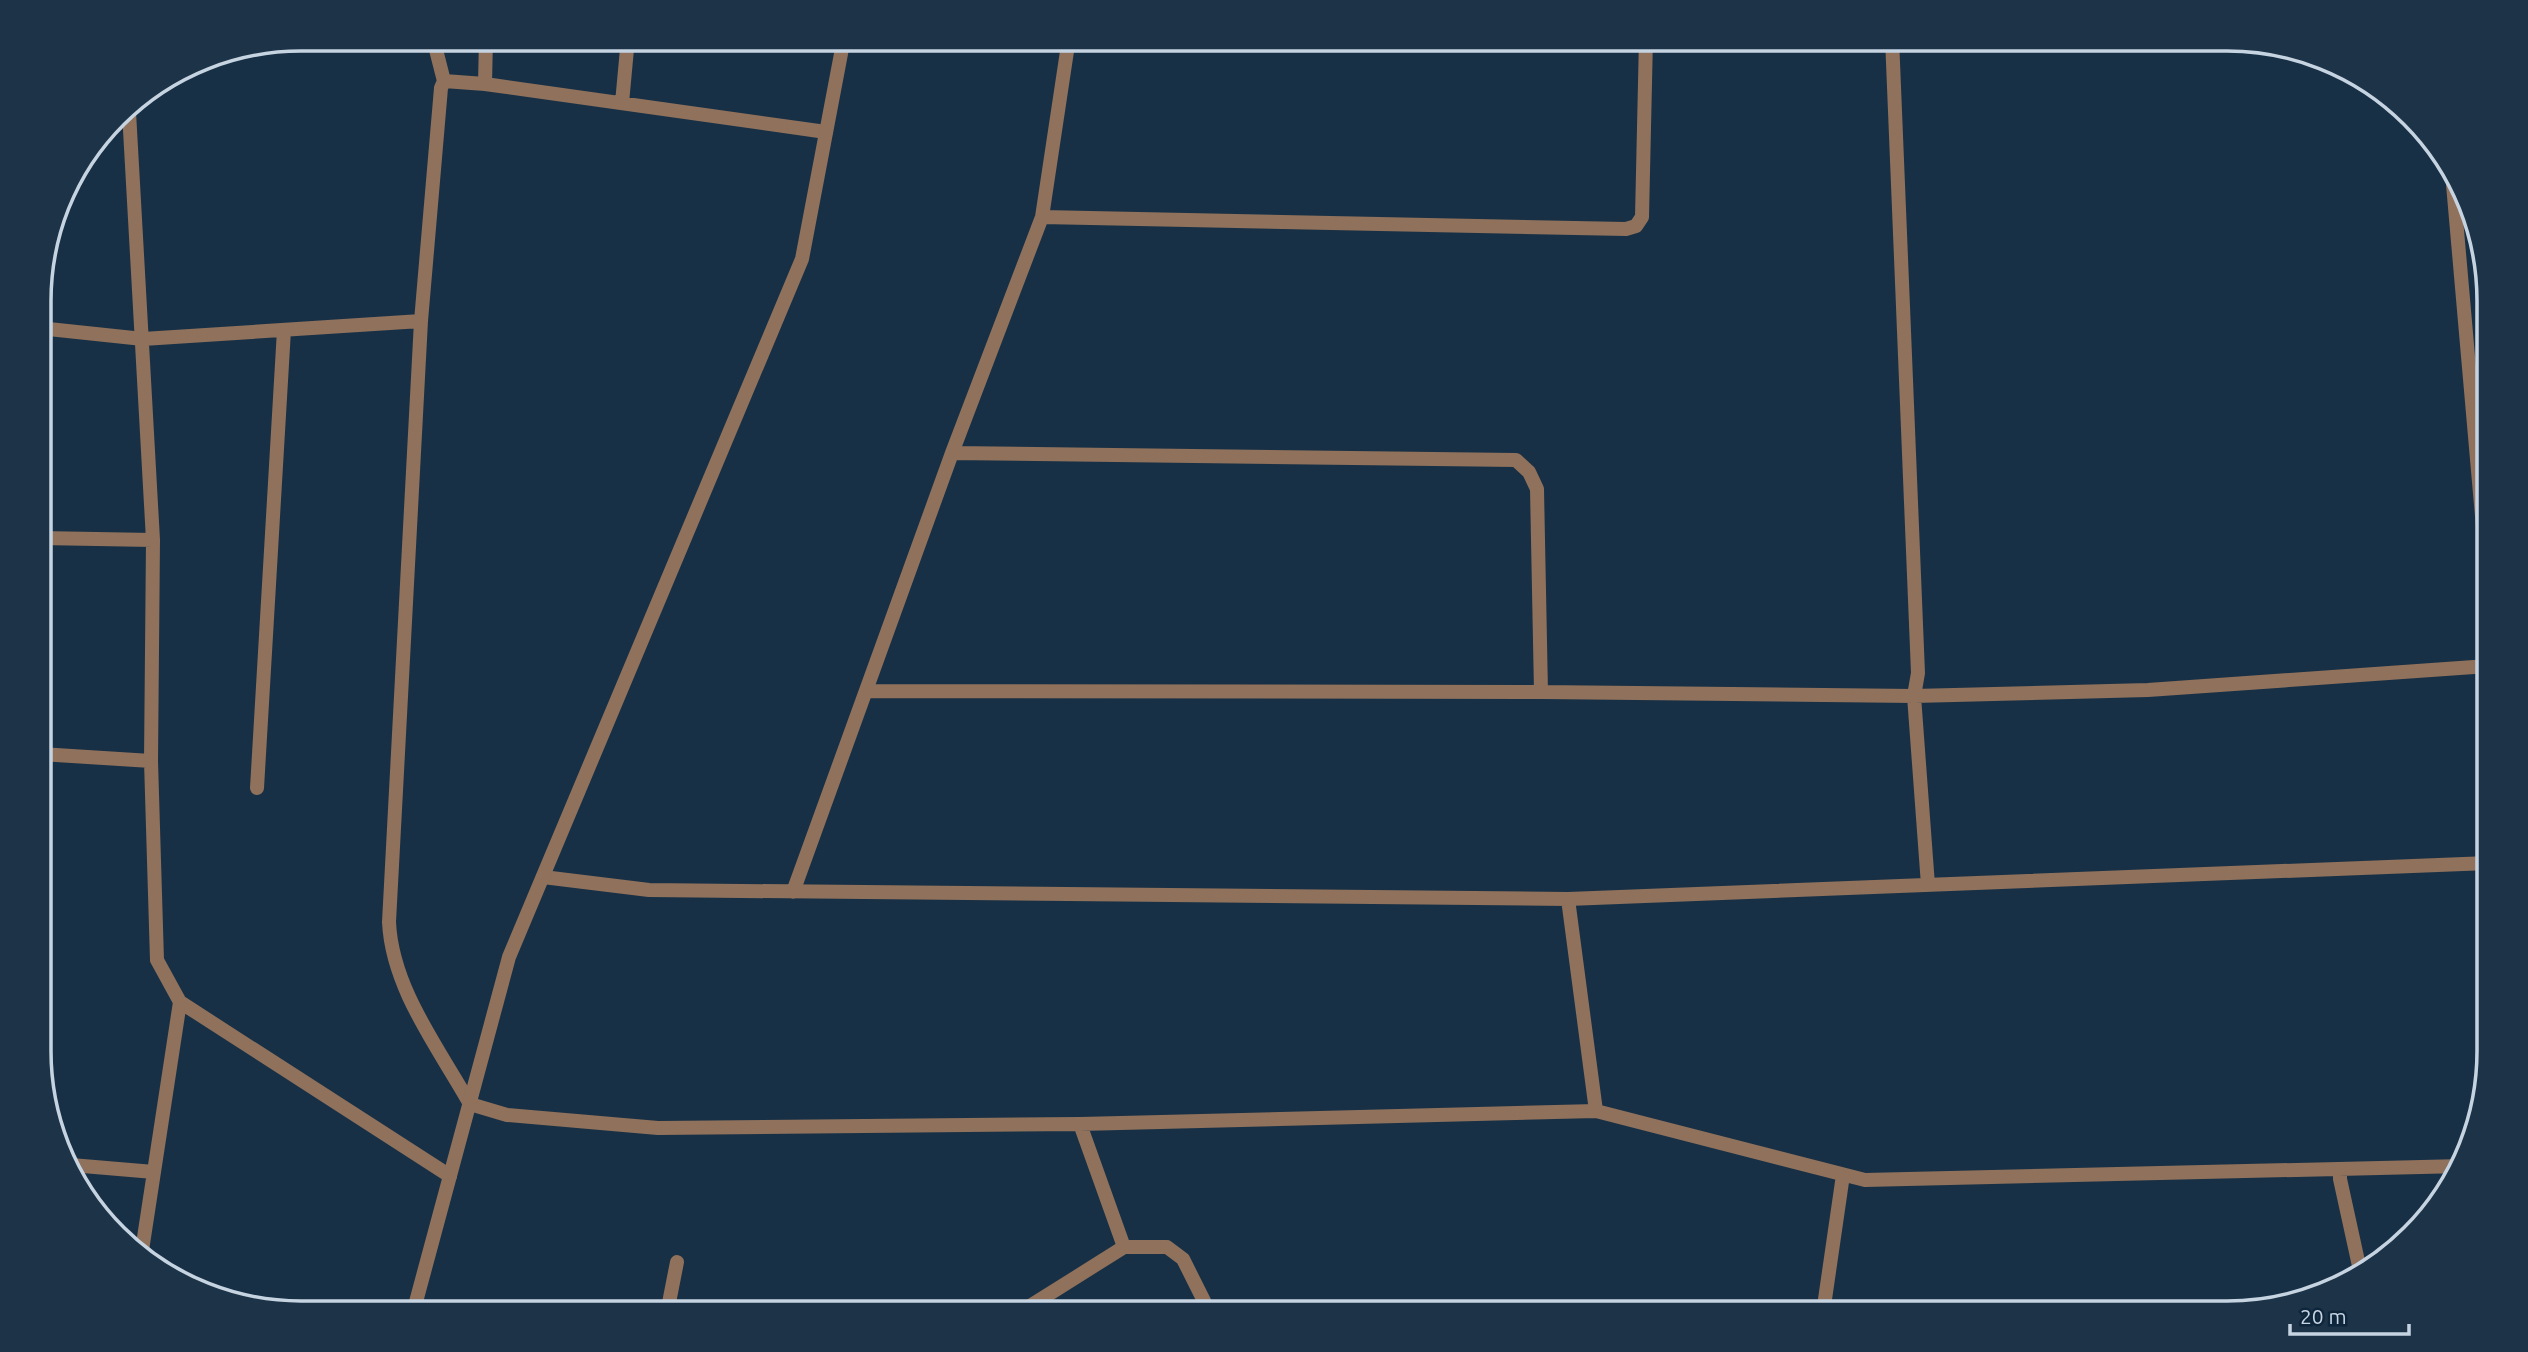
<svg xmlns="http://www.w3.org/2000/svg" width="2528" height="1352" viewBox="0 0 2528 1352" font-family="Ubuntu,sans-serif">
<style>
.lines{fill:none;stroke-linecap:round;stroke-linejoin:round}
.minor{stroke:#8f715c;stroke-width:14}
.tertiary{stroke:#8f715c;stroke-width:14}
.rim{fill:none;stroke:#c6d4e2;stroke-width:3.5}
</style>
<rect width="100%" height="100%" fill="#183045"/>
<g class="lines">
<!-- minor -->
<path class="minor" d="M 433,38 L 444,81
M 486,38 L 485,84 L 826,132
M 1892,38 L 1918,673 L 1914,696 L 1928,885
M 485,84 L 444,81 L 441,88 L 421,321 L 389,922 C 392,988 438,1047 470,1104 L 507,1115 L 658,1128 L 1080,1124 L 1596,1111 L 1568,899 L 649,890 L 543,877
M 622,103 L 628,38
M 121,112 L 129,112 L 153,540
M 2452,173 L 2488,585
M 1042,217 L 1626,229 L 1636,226 L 1642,217 L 1646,38
M 39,328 L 143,339 L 421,321
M 952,453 L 1516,460 L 1529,472 L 1537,489 L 1541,692
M 40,538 L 153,540 L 151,761 L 157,960 L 180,1002
M 866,691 L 1541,692 L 1914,696 L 2148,690 L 2488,666
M 40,754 L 151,761
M 257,788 L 284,330
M 793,892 L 952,453 L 1042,217 L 1069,38
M 1568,899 L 2489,863
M 1596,1111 L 1865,1180 L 2463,1166
M 1080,1124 L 1124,1247
M 71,1165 L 154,1172
M 2340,1169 L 2340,1179 L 2361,1275
M 141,1257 L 180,1002 L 450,1176
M 667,1313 L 677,1262
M 1019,1313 L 1124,1247 L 1167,1247 L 1183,1259 L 1210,1313
M 1451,1313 L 1540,1308 L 1562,1313
M 1823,1313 L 1843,1175"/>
<!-- tertiary -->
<path class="tertiary" d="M 413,1313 L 509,957 L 802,259 L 844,38"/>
</g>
<!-- crop -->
<path d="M0 0H2528V1352H0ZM301 51H2227A250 250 0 0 1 2477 301V1051A250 250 0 0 1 2227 1301H301A250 250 0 0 1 51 1051V301A250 250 0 0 1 301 51Z" fill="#1d3448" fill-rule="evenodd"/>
<path class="rim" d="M301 51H2227A250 250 0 0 1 2477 301V1051A250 250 0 0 1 2227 1301H301A250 250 0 0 1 51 1051V301A250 250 0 0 1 301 51Z"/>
<!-- scale -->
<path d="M2290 1324v10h119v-10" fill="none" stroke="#c6d4e2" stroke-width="3.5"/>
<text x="2300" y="1324" font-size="21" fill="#c6d4e2" stroke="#0e263b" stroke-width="5" paint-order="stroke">20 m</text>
</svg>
